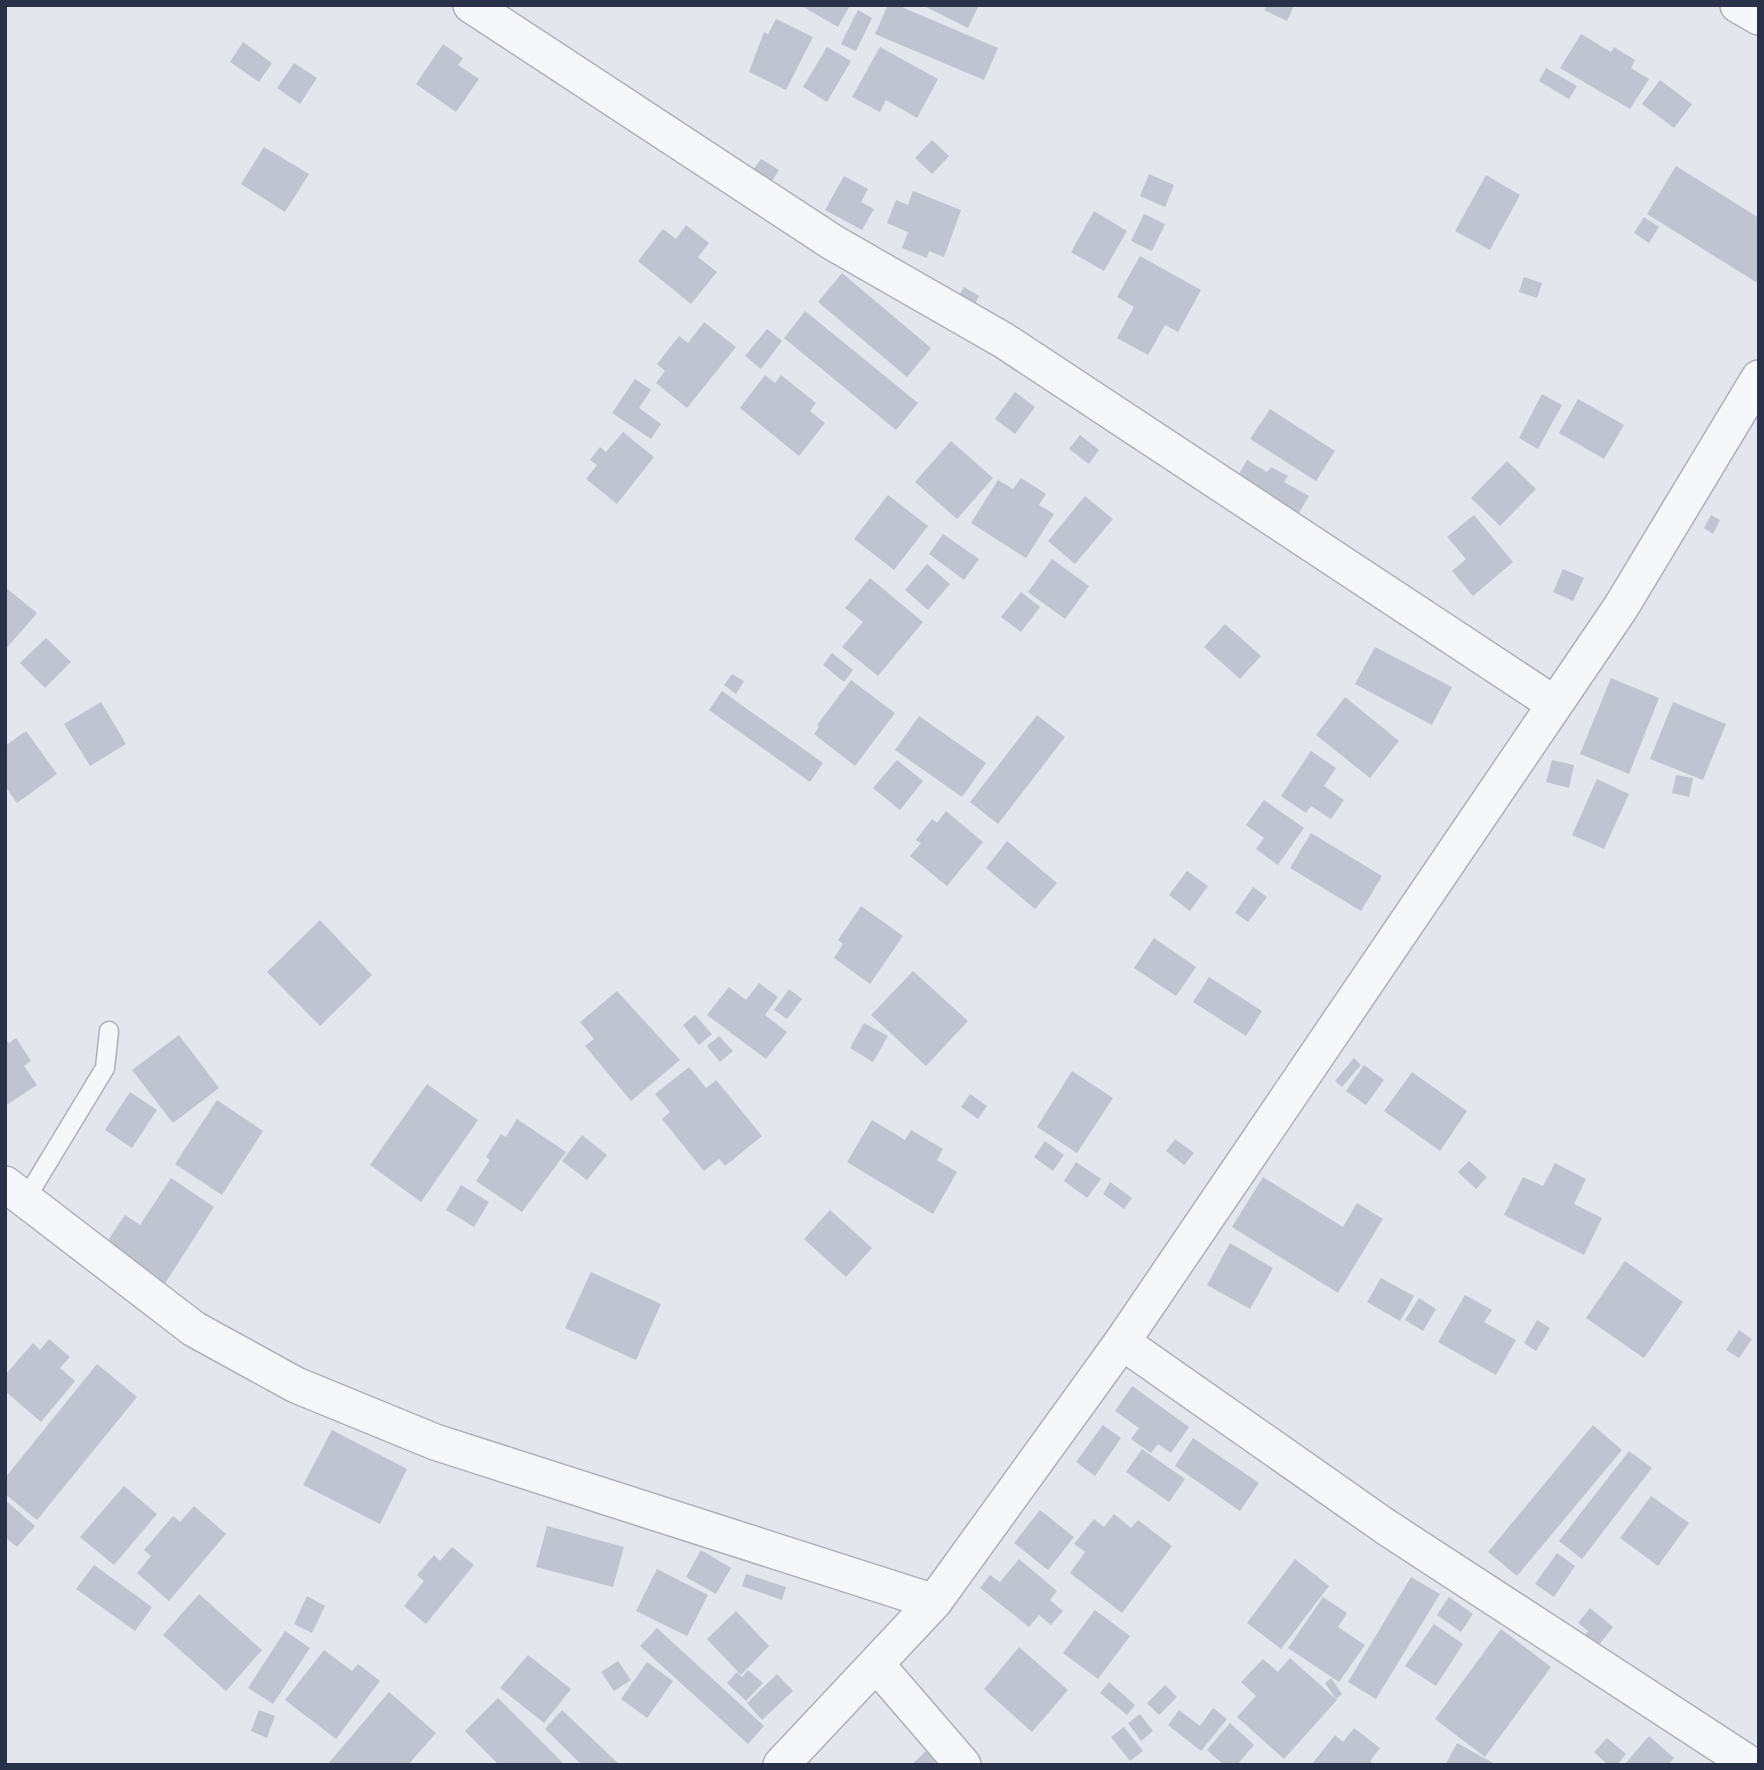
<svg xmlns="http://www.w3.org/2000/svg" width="1764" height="1770" viewBox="0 0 1764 1770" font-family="Cabin,sans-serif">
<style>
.building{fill:#bfc4d0}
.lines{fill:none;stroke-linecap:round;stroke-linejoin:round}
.lane-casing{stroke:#abb0ba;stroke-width:21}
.street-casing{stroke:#abb0ba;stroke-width:38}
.lane{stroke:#f6f7fa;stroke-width:18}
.street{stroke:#f6f7fa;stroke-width:35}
</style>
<rect width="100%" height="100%" fill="#e3e6ec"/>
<!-- building -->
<path class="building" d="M 800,5 L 850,5 L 838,27 Z
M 888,5 L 897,5 L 998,48 L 984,80 L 875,34 Z
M 922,5 L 979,5 L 968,28 Z
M 1267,5 L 1294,5 L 1287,21 L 1264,10 Z
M 858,10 L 872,18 L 856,51 L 841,44 Z
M 776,19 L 813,37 L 786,90 L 749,72 L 764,32 L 768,34 Z
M 1581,34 L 1611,52 L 1614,47 L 1635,60 L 1631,68 L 1649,79 L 1630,109 L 1560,68 Z
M 243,42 L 272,63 L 259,82 L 230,62 Z
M 443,44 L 463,58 L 458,65 L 479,79 L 456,112 L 416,84 Z
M 827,47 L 851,61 L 827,102 L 803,87 Z
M 880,47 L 938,79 L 917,118 L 886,100 L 880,112 L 852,97 Z
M 294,63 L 317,78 L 300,104 L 277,88 Z
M 1546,68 L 1577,86 L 1569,99 L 1539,81 Z
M 1660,80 L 1692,104 L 1674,128 L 1642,104 Z
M 932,140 L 949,156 L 932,174 L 915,158 Z
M 264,147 L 309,174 L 285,212 L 241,184 Z
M 761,159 L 779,170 L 772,181 L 753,170 Z
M 1676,166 L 1759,218 L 1759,284 L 1647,214 Z
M 1149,174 L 1174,185 L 1165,207 L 1140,196 Z
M 1486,175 L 1520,195 L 1490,250 L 1455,231 Z
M 844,176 L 868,189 L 861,202 L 874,209 L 862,230 L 825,210 Z
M 913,191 L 961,210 L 944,257 L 929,251 L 927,258 L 902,248 L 908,232 L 887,223 L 896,200 L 908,205 Z
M 1094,211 L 1127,231 L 1104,271 L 1071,252 Z
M 1144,214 L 1165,224 L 1152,251 L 1131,241 Z
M 1644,217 L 1659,227 L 1649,243 L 1634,233 Z
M 686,225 L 709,243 L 698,257 L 717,272 L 691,304 L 638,261 L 663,229 L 676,239 Z
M 1140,256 L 1201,290 L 1178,332 L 1165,325 L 1148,355 L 1117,338 L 1134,307 L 1117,297 Z
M 842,273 L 931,348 L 907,377 L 818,302 Z
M 1524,277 L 1542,283 L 1537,298 L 1519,292 Z
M 964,287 L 979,296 L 972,310 L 956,301 Z
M 805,311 L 918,403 L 896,430 L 784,338 Z
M 704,322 L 736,347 L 687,408 L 656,383 L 665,371 L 657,364 L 679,336 L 688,343 Z
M 767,329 L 782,341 L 761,369 L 745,356 Z
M 765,375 L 775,383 L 781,375 L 816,403 L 810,411 L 825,423 L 799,456 L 740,408 Z
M 635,379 L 651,390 L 639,408 L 661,424 L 651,439 L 612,413 Z
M 1015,392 L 1035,407 L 1015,434 L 995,419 Z
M 1542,394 L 1562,405 L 1538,449 L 1519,438 Z
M 1578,399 L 1624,425 L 1604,459 L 1559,433 Z
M 1270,409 L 1335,451 L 1316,481 L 1250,439 Z
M 623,432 L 654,457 L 617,504 L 586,479 L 597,465 L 590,460 L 600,447 L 606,452 Z
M 1080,435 L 1099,450 L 1089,464 L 1069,449 Z
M 951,441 L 993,478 L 957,519 L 915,482 Z
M 1247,460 L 1267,472 L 1271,467 L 1288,476 L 1284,482 L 1309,496 L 1295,520 L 1233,484 Z
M 1507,461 L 1536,489 L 1500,526 L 1471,498 Z
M 1021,478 L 1046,494 L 1039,505 L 1054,514 L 1026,558 L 971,523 L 998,480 L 1013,489 Z
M 888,495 L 928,526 L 894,570 L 854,539 Z
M 1085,496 L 1113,519 L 1075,564 L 1048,541 Z
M 1474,515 L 1513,562 L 1473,596 L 1452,571 L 1466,559 L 1447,537 Z
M 1711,515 L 1720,520 L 1713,534 L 1704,528 Z
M 943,534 L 979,559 L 964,580 L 929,554 Z
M 1052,559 L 1089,586 L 1065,619 L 1028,592 Z
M 927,564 L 950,584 L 928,610 L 905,590 Z
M 1563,569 L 1584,578 L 1573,601 L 1553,592 Z
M 870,578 L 923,622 L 878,676 L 842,647 L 863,622 L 845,608 Z
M 5,587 L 37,613 L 5,650 Z
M 1021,592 L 1040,607 L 1021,632 L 1001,617 Z
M 1225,624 L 1261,656 L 1240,679 L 1204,647 Z
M 46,638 L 71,662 L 45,688 L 20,663 Z
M 1375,647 L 1452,687 L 1432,725 L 1355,684 Z
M 832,653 L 853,670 L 844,682 L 823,665 Z
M 732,674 L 744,681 L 736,694 L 724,685 Z
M 1611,678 L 1659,698 L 1629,774 L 1580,754 Z
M 851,680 L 895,713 L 855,766 L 814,734 L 819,727 L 817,725 Z
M 722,691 L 823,763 L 810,782 L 709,710 Z
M 1345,697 L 1399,741 L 1370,778 L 1316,735 Z
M 101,702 L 126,744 L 90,766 L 64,724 Z
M 1673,702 L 1726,724 L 1703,780 L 1650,759 Z
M 1037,715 L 1065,737 L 998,824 L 970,802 Z
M 919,716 L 986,763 L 962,797 L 895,750 Z
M 26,731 L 57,774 L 17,803 L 5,786 L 5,746 Z
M 1311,751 L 1336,768 L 1324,786 L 1344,800 L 1331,819 L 1311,806 L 1306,813 L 1281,796 Z
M 897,760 L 923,781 L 900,810 L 873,788 Z
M 1552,760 L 1574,765 L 1569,788 L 1546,782 Z
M 1676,775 L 1693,778 L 1689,797 L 1672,793 Z
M 1597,779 L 1629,794 L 1604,849 L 1572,835 Z
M 1264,800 L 1304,828 L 1278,865 L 1256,849 L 1264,838 L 1246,825 Z
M 946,811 L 983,842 L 947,886 L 910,856 L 921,843 L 916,840 L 932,819 L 937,823 Z
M 1311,833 L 1382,876 L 1361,911 L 1290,868 Z
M 1007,841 L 1057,883 L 1035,909 L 986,868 Z
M 1187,871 L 1208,886 L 1190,911 L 1169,895 Z
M 1253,887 L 1267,897 L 1248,922 L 1235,913 Z
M 861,906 L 903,936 L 870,984 L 834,958 L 843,944 L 838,940 Z
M 320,920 L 372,975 L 320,1026 L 267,972 Z
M 1154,938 L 1196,967 L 1176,996 L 1134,968 Z
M 913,971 L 968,1021 L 926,1066 L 871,1015 Z
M 1209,977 L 1262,1011 L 1246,1036 L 1193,1002 Z
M 759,983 L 778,997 L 765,1015 L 787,1032 L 766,1059 L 707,1015 L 729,987 L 746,1000 Z
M 789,989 L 802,999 L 787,1019 L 774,1010 Z
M 617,991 L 680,1060 L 631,1101 L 585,1046 L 594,1039 L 580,1022 Z
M 695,1015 L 712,1034 L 699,1045 L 683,1025 Z
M 864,1023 L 888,1036 L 873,1062 L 850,1048 Z
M 179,1035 L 219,1088 L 173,1123 L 132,1070 Z
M 719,1036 L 733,1051 L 720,1062 L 707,1046 Z
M 5,1038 L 9,1043 L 16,1038 L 31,1061 L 24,1066 L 37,1085 L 5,1106 Z
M 1354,1058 L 1361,1065 L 1342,1087 L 1335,1081 Z
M 1364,1065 L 1384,1080 L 1366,1105 L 1346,1091 Z
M 689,1067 L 706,1088 L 716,1080 L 762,1136 L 725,1166 L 719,1159 L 704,1171 L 662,1119 L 670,1112 L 655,1094 Z
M 1072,1071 L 1113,1098 L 1077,1153 L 1037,1127 Z
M 1412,1072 L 1467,1111 L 1440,1151 L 1384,1111 Z
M 427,1084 L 478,1120 L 421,1202 L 370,1165 Z
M 130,1092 L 157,1110 L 132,1148 L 105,1130 Z
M 970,1094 L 987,1106 L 978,1119 L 961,1107 Z
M 217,1100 L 263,1131 L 222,1195 L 175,1164 Z
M 517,1119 L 566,1152 L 522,1212 L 476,1181 L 490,1160 L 486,1157 L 501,1134 L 506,1137 Z
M 872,1120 L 905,1140 L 911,1130 L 943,1149 L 937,1160 L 957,1172 L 933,1214 L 847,1162 Z
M 582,1135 L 607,1155 L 587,1180 L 562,1161 Z
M 1175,1139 L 1194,1153 L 1184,1165 L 1166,1151 Z
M 1045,1141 L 1064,1155 L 1053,1171 L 1034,1157 Z
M 1469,1161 L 1487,1177 L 1476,1189 L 1458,1172 Z
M 1076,1162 L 1101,1179 L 1087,1198 L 1064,1181 Z
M 1555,1163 L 1586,1179 L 1574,1204 L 1602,1218 L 1584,1255 L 1504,1215 L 1523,1177 L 1543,1186 Z
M 1263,1177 L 1343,1227 L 1357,1203 L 1383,1219 L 1338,1293 L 1232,1227 Z
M 171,1178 L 214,1207 L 164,1285 L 104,1246 L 125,1215 L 140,1225 Z
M 1110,1182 L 1132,1198 L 1124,1209 L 1103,1194 Z
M 461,1185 L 489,1202 L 474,1227 L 446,1210 Z
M 830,1210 L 872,1248 L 846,1277 L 804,1239 Z
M 1230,1243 L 1273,1268 L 1250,1309 L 1207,1285 Z
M 1625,1261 L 1683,1302 L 1644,1358 L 1586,1318 Z
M 591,1272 L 661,1304 L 636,1360 L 565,1328 Z
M 1381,1278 L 1414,1296 L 1400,1321 L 1367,1302 Z
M 1465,1295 L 1492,1310 L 1484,1322 L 1516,1340 L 1496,1375 L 1438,1342 Z
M 1419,1298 L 1436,1309 L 1423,1331 L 1405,1320 Z
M 1537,1320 L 1550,1328 L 1536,1351 L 1524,1343 Z
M 1739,1330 L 1752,1339 L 1739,1358 L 1726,1350 Z
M 49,1339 L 70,1357 L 60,1368 L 75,1381 L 41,1422 L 5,1391 L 5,1375 L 33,1343 L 40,1350 Z
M 97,1364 L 137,1397 L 37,1520 L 5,1494 L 5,1478 Z
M 1132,1386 L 1189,1427 L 1171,1453 L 1158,1444 L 1151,1453 L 1131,1439 L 1139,1428 L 1115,1411 Z
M 1103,1425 L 1121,1438 L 1095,1476 L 1076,1462 Z
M 1593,1425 L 1622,1450 L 1517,1576 L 1488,1552 Z
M 332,1430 L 407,1469 L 380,1524 L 303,1485 Z
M 1193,1438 L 1259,1483 L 1240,1511 L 1175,1466 Z
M 1142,1449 L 1185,1479 L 1169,1502 L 1126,1472 Z
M 1629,1451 L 1652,1468 L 1582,1559 L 1559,1541 Z
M 124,1486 L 157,1514 L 114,1565 L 80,1537 Z
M 1651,1496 L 1689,1523 L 1658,1566 L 1620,1538 Z
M 5,1500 L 35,1526 L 17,1547 L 5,1537 Z
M 194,1506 L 226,1534 L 169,1601 L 137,1573 L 151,1556 L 144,1550 L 173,1516 L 180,1522 Z
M 1040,1510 L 1074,1537 L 1048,1570 L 1014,1543 Z
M 1114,1514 L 1131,1528 L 1138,1520 L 1172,1546 L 1122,1613 L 1070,1573 L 1085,1552 L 1074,1544 L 1094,1519 L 1104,1527 Z
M 547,1526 L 624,1547 L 613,1587 L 536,1567 Z
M 452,1547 L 474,1565 L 426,1624 L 404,1606 L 424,1581 L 417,1575 L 434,1555 L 440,1561 Z
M 701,1550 L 731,1568 L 716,1594 L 686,1577 Z
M 1557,1553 L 1575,1566 L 1554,1597 L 1535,1584 Z
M 1019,1559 L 1057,1591 L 1050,1600 L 1063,1611 L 1051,1625 L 1039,1615 L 1029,1627 L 980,1588 L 990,1575 L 1000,1582 Z
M 1295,1559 L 1329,1586 L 1281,1649 L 1247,1623 Z
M 94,1565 L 152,1607 L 135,1631 L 76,1589 Z
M 657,1569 L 708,1595 L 687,1636 L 636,1611 Z
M 746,1574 L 786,1587 L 782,1600 L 742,1586 Z
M 1411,1577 L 1440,1594 L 1376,1699 L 1348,1682 Z
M 199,1594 L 262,1650 L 226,1691 L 163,1635 Z
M 307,1596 L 325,1606 L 312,1633 L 294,1624 Z
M 1323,1597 L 1347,1613 L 1338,1627 L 1365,1645 L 1339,1682 L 1288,1648 Z
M 1449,1597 L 1473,1614 L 1461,1632 L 1437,1615 Z
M 1590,1608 L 1613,1627 L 1598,1646 L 1584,1636 L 1588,1631 L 1578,1623 Z
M 1095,1610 L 1130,1636 L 1098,1679 L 1063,1653 Z
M 736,1611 L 769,1646 L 741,1675 L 707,1639 Z
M 1434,1624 L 1463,1644 L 1436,1686 L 1405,1666 Z
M 657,1628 L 764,1726 L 748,1744 L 640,1646 Z
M 1501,1629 L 1551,1667 L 1485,1757 L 1435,1719 Z
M 285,1631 L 310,1648 L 273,1704 L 248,1688 Z
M 1019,1647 L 1068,1690 L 1032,1732 L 984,1689 Z
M 324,1650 L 352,1671 L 358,1664 L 380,1681 L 336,1739 L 285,1700 Z
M 528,1655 L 571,1689 L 544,1723 L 500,1688 Z
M 1290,1658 L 1337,1700 L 1284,1759 L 1237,1717 L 1256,1696 L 1241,1682 L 1263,1659 L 1278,1672 Z
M 618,1661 L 631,1680 L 614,1691 L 601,1672 Z
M 647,1662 L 673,1681 L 647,1718 L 621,1699 Z
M 748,1670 L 763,1683 L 746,1701 L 727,1683 L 737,1672 L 742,1677 Z
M 777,1674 L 793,1691 L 762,1720 L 747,1703 Z
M 1331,1678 L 1342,1694 L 1336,1699 L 1325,1683 Z
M 1109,1682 L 1135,1705 L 1127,1715 L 1100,1693 Z
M 1165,1685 L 1177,1697 L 1159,1715 L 1147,1703 Z
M 389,1692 L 436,1733 L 408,1765 L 327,1765 Z
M 498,1698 L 565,1765 L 499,1765 L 465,1731 Z
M 1213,1708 L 1227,1719 L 1201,1751 L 1168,1725 L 1179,1710 L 1200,1726 Z
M 259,1710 L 275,1716 L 267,1738 L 251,1731 Z
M 562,1710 L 620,1765 L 582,1765 L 545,1729 Z
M 1140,1714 L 1153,1731 L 1141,1741 L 1128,1723 Z
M 1230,1723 L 1254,1745 L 1237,1765 L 1224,1765 L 1207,1750 Z
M 1124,1727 L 1143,1751 L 1130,1761 L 1111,1737 Z
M 1354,1728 L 1380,1748 L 1370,1761 L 1374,1765 L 1311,1765 L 1335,1735 L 1343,1742 Z
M 1649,1736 L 1674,1758 L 1668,1765 L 1624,1765 Z
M 1607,1738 L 1626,1754 L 1617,1765 L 1608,1765 L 1594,1752 Z
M 1457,1743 L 1497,1765 L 1445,1765 Z
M 926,1751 L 936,1763 L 911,1765 Z"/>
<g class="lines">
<!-- lane casing -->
<g class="lane-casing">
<path id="lane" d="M 25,1200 L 105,1068 L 109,1031"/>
</g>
<!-- street casing -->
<g class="street-casing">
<path id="street" d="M 471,5 L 832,242 L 1003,340 L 1553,703
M 1738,5 L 1759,17
M 5,1184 L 194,1329 L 296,1385 L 435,1442 L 934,1602
M 1122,1342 L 1386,1527 L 1751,1765
M 876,1664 L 963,1765
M 781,1765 L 934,1602 L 1122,1342 L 1621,607 L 1759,378"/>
</g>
<!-- lane -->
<use href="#lane" class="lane"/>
<!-- street -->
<use href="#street" class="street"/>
</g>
<!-- border -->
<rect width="1764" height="1770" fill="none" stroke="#283147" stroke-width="14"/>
</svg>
